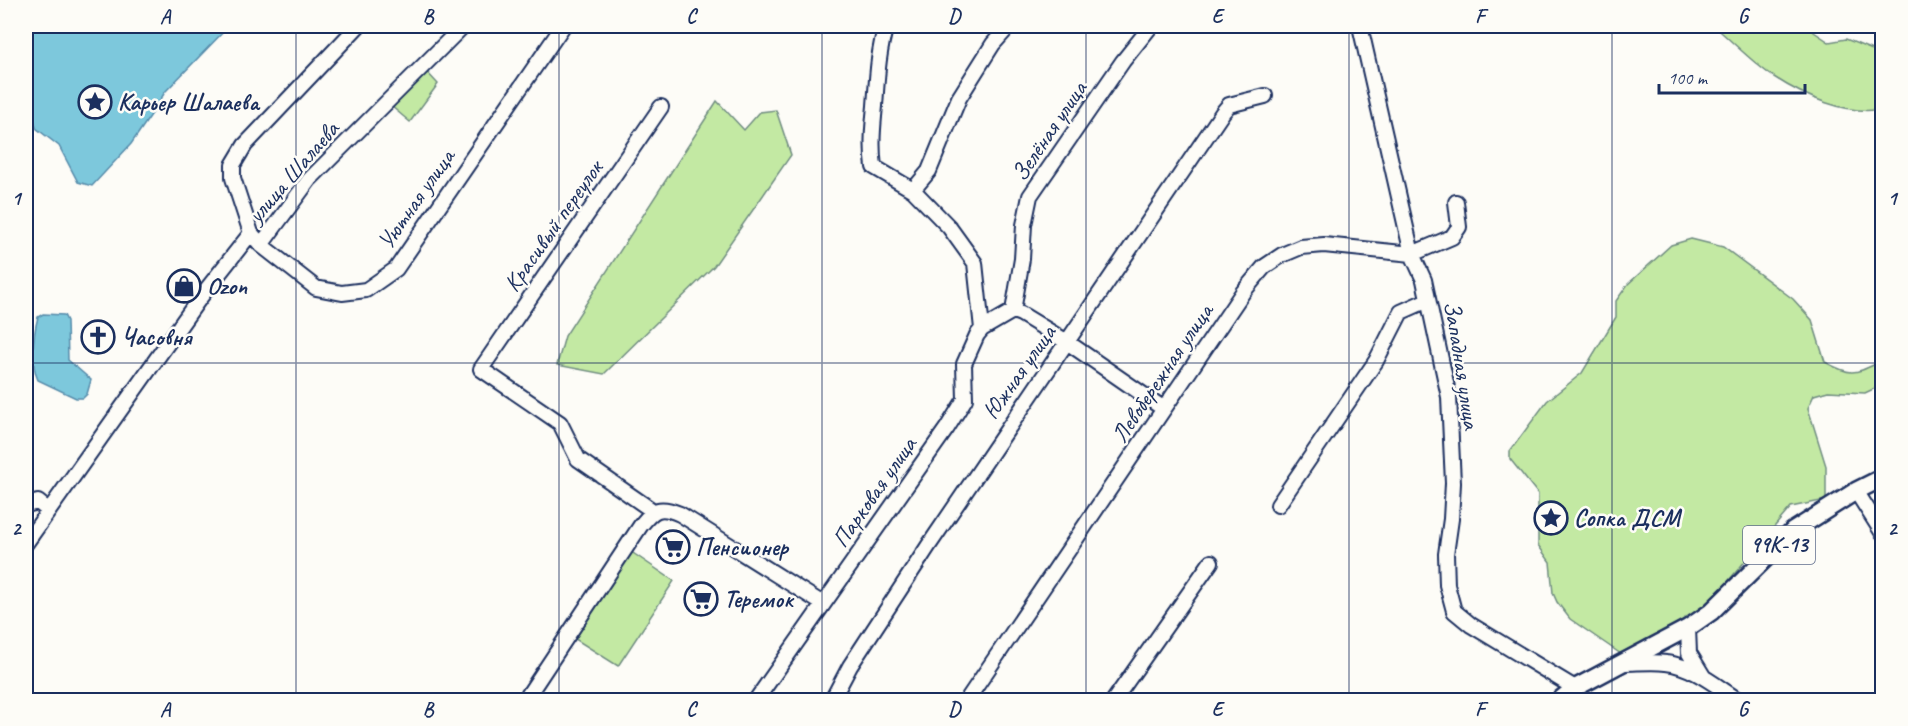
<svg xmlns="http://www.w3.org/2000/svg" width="1908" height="726" viewBox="0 0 1908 726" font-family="Caveat,sans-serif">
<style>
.green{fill:#c3e9a3;stroke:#6f8c80;stroke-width:1.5}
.water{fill:#7dc8dc;stroke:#568baa;stroke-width:1.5}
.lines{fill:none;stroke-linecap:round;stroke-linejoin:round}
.minor-casing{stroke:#1b2f5e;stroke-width:18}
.major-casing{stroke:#1b2f5e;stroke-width:21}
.minor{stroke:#fdfcf7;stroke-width:14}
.major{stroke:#fdfcf7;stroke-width:16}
.grid{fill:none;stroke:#1b2f5e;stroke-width:1.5;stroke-opacity:0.55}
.labels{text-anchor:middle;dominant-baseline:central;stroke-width:5;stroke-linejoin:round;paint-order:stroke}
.shield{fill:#fdfcf7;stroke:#5f6c8c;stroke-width:1.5}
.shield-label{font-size:22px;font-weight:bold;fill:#1b2f5e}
.poi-label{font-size:24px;font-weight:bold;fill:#1b2f5e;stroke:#fdfcf7;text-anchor:start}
.street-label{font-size:24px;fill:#1b2f5e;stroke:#fdfcf7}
.neatline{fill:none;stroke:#1b2f5e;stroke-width:2}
.grid-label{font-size:20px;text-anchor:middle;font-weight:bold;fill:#1b2f5e}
</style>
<rect width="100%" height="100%" fill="#fdfcf7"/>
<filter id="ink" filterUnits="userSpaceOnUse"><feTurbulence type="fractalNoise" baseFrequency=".0167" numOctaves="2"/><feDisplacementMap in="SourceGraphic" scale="12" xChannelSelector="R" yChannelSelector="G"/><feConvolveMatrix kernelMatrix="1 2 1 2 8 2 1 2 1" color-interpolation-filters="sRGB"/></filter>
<g filter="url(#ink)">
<!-- green -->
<path class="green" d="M 1714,26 L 1808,26 L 1811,30 L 1829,42 L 1846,39 L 1882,54 L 1882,109 C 1848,116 1803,96 1774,77 C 1755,65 1732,41 1714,26 Z
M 426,71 L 438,84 L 410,122 L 391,106 Z
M 717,101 L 744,130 L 760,112 L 776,110 L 791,155 L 714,266 L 604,374 L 557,365 L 565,336 Z
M 1691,239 L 1723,247 L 1793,299 L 1812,320 L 1825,362 C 1853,377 1854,374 1882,361 L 1882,385 L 1865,393 L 1828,391 L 1814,395 L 1808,408 L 1826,466 L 1826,500 L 1791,507 L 1719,592 L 1669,635 L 1621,654 L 1570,619 L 1557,602 L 1553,593 L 1550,562 L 1538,545 L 1538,494 L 1510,459 L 1510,451 L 1547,401 L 1582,373 L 1616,317 L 1616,301 L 1628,284 L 1671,245 Z
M 627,549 L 674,581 L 618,666 L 572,637 Z"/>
<!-- water -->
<path class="water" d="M 26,26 L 229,26 L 165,92 L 153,112 L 131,144 L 92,186 L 78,182 L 59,146 L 36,128 L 26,82 Z
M 43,314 L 64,315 L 67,321 L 68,360 L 91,380 L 87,394 L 83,398 L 76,398 L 38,380 C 30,362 33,336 38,317 Z"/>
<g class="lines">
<!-- minor casing -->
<g class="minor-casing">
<path id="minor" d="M 886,26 C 878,52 877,79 875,106 C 873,126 871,146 874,167 L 913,190 L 949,227 L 975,263 L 982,329
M 1360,26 L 1412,254 L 1424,280 L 1449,397 L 1453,483 L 1451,519 L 1446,554 L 1447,585 L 1454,611 L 1471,625 L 1575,688
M 913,190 L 929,171 L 959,98 L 993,44 L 1009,26
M 251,233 L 233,178 L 233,165 L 245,145 L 358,26
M 261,245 L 316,288 L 342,293 L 366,290 L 396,269 L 563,26
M 1013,311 L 1022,259 L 1024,225 L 1030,196 L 1123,61 L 1151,26
M 1013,311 L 1021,314 L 1067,342 L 1164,409
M 1856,491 L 1882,532
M 26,505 L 38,502 L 49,511
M 1278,505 L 1376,361 L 1401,312 L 1428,300
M 653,511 L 578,459 L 560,423 L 481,369 L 661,107
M 26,543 L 199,299 L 251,233 L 261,245 L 309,180 L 463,26
M 1688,628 L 1689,653 L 1703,676
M 1623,663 C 1637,663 1653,661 1666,663 C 1693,666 1716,686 1738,700
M 525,700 L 641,525 C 654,509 659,505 680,514 L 823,604
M 756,700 L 947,428 L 965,399 L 964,364 L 977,335 L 982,329 L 1013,311
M 832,700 L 850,666 L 929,545 L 1223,112 L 1229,105 L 1265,96
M 967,700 L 1243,292 L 1264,267 L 1282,255 L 1301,247 L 1324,245 L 1412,254 L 1452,237 L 1459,227 L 1456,202
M 1114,700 L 1211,562"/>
</g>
<!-- major casing -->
<g class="major-casing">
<path id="major" d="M 1560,700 L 1575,688 L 1688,628 L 1711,612 L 1793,531 L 1856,491 L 1882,478"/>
</g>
<!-- minor -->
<use href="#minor" class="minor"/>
<!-- major -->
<use href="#major" class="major"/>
</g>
</g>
<!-- grid -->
<path class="grid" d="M 296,26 L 296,700M 559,26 L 559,700M 822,26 L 822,700M 1086,26 L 1086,700M 1349,26 L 1349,700M 1612,26 L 1612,700M 26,363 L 1882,363"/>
<!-- icons -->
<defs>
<g id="sight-ring" transform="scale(1.725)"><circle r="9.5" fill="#fdfcf7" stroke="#1b2f5e" stroke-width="1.5"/><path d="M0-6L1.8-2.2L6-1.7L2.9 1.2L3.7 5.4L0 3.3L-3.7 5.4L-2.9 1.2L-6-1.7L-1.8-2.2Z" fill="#1b2f5e"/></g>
<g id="shop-ring" transform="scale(1.725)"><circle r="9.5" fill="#fdfcf7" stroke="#1b2f5e" stroke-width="1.5"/><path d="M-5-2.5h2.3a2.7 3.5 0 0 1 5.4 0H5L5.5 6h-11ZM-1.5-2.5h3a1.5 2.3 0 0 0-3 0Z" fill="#1b2f5e"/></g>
<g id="church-ring" transform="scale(1.725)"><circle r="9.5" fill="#fdfcf7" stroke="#1b2f5e" stroke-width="1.5"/><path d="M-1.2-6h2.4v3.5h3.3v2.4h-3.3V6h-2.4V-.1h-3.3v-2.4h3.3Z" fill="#1b2f5e"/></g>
<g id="supermarket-ring" transform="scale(1.725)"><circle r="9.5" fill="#fdfcf7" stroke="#1b2f5e" stroke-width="1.5"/><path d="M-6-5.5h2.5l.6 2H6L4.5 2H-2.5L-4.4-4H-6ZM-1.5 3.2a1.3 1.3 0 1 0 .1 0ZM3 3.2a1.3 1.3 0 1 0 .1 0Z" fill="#1b2f5e"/></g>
</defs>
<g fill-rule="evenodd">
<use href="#sight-ring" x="95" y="102"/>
<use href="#shop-ring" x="184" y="286"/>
<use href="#church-ring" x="98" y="337"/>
<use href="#sight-ring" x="1551" y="518"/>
<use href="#supermarket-ring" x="673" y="547"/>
<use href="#supermarket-ring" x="701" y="599"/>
</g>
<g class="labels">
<!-- shield labels -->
<rect class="shield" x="1743" y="526" width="72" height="38" rx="4.5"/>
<g class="shield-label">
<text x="1779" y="545">99К-13</text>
</g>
<!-- poi labels -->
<g class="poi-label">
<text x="118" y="102">Карьер Шалаева</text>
<text x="207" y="286">Ozon</text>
<text x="121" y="337">Часовня</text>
<text x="1574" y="518">Сопка ДСМ</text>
<text x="696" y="547">Пенсионер</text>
<text x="724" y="599">Теремок</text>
</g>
<!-- street labels -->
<g class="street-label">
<text transform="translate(1049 131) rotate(-56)">Зелёная улица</text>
<text transform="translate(293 172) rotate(-49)">улица Шалаева</text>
<text transform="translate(416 199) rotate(-55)">Уютная улица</text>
<text transform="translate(553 226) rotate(-55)">Красивый переулок</text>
<text transform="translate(1462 365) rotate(81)">Западная улица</text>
<text transform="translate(1019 372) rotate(-55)">Южная улица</text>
<text transform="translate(1162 373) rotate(-56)">Левобережная улица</text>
<text transform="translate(874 492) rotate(-55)">Парковая улица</text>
</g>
</g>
<!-- margin -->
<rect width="1908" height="726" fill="none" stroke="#fdfcf7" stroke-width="66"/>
<!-- scale -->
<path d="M1659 84v9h146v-9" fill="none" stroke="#1b2f5e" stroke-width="3"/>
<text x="1668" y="84" font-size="18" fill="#1b2f5e" stroke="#fdfcf7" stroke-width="4.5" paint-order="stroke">100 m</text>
<rect x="33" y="33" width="1842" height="660" class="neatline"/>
<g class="grid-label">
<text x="165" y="23">A</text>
<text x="428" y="23">B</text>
<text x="691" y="23">C</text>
<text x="954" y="23">D</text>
<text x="1217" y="23">E</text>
<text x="1480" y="23">F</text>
<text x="1743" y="23">G</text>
<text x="16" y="205">1</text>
<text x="1892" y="205">1</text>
<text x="16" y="535">2</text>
<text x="1892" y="535">2</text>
<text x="165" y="716">A</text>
<text x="428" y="716">B</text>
<text x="691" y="716">C</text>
<text x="954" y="716">D</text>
<text x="1217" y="716">E</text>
<text x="1480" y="716">F</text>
<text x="1743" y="716">G</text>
</g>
</svg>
